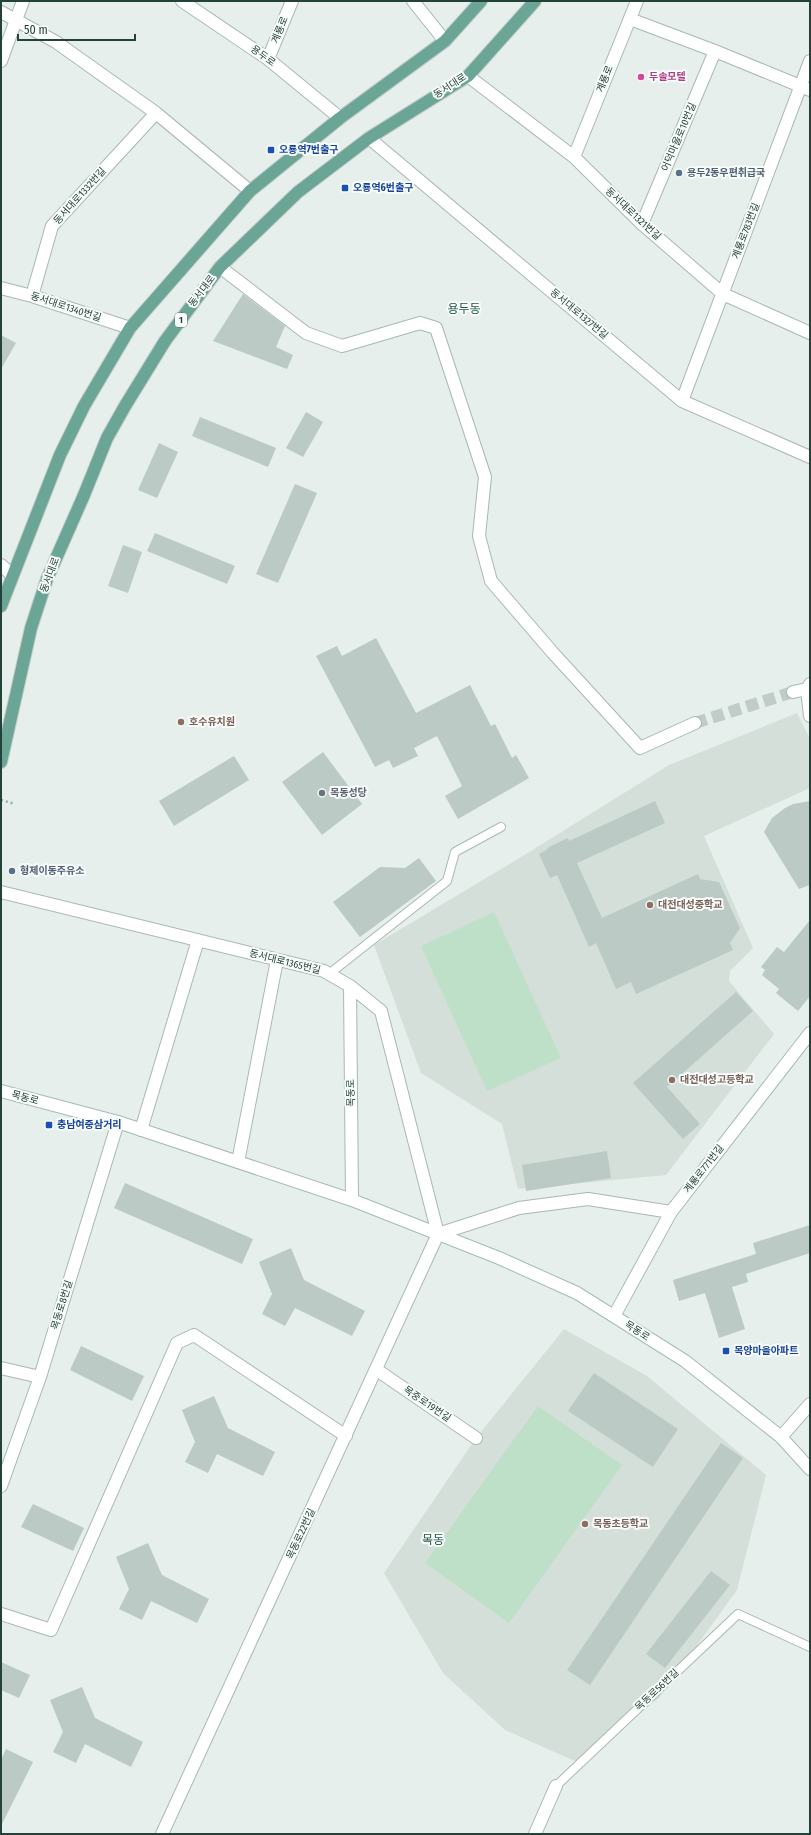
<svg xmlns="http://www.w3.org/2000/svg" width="811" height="1835" viewBox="0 0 811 1835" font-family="'Fira Sans Condensed','Noto Sans KR',sans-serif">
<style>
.built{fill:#d4dfda}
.green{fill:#bfe0c8}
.building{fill:#bbcac4}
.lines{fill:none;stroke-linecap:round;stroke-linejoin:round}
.street-tunnel{stroke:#bfccc8;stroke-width:12;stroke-dasharray:12 6;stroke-linecap:butt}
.lane-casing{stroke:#a8b8b2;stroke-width:10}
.street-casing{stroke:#a8b8b2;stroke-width:14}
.secondary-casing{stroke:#a4bbb3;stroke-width:14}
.primary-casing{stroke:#c2cac8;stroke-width:14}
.path{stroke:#86b3a5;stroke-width:2.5;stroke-dasharray:2 3;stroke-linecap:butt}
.lane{stroke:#fff;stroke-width:8}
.street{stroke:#fff;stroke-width:12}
.secondary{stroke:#fff;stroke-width:12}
.primary{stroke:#6aa596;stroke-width:12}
.hotel-dot{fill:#d1479c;stroke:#f7fbf9;stroke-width:1.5}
.transit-dot{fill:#1a4fb4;stroke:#f7fbf9;stroke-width:1.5}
.service-dot{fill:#5c6f8a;stroke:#f7fbf9;stroke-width:1.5}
.education-dot{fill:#8d6e63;stroke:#f7fbf9;stroke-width:1.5}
.worship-dot{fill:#6b7280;stroke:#f7fbf9;stroke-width:1.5}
.labels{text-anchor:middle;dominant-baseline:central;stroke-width:4;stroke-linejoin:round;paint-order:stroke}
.shield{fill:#f7fbf9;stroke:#637a73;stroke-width:1}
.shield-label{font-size:9px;font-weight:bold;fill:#24423a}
.street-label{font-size:10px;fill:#24423a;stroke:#f7fbf9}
.hotel-label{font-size:10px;font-weight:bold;fill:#b23c85;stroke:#f7fbf9;text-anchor:start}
.transit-label{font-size:10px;font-weight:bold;fill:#164399;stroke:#f7fbf9;text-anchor:start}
.service-label{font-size:10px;font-weight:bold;fill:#4e5e75;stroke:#f7fbf9;text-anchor:start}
.education-label{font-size:10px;font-weight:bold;fill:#785e54;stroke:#f7fbf9;text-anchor:start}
.worship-label{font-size:10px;font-weight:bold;fill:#5b616d;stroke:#f7fbf9;text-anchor:start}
.quarter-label{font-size:12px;fill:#1f5548;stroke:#f7fbf9}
</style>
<rect width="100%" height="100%" fill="#e6efeb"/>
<!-- built -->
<path class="built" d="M 797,713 L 810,739 L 810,788 L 704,836 L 753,948 L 730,971 L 729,981 L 774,1034 L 666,1175 L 518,1189 L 502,1124 L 421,1073 L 374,945 L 518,859 L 669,765 Z
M 564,1329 L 647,1376 L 766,1475 L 737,1590 L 659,1698 L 577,1762 L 505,1730 L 443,1673 L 384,1573 L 476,1438 Z"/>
<!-- green -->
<path class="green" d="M 494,912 L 561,1058 L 487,1091 L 421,946 Z
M 538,1406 L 622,1465 L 509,1623 L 425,1563 Z"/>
<!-- building -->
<path class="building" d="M 243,294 L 285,326 L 276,347 L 293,355 L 287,369 L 213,341 Z
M 1,335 L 16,343 L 1,369 Z
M 306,412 L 323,422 L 303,457 L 286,448 Z
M 200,417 L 276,448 L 268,467 L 192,436 Z
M 159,443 L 178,452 L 157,498 L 138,490 Z
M 295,484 L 317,493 L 278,583 L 256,574 Z
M 155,533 L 235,566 L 227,584 L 147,551 Z
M 123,545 L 142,552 L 128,593 L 108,586 Z
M 376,638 L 416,713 L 470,685 L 491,726 L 495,724 L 512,758 L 516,755 L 529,778 L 458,819 L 445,796 L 462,786 L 437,736 L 414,748 L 418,756 L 393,768 L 389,760 L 375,767 L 316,656 L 337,646 L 342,656 Z
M 323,752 L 362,804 L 322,835 L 282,782 Z
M 234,756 L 249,780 L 174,826 L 159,801 Z
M 655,801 L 665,823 L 577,863 L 602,918 L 698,874 L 700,879 L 719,882 L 740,928 L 730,943 L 733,950 L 636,994 L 631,982 L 616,989 L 596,943 L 589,947 L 557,875 L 550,878 L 539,854 L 548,849 L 547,848 L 568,838 L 569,841 Z
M 810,801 L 810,885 L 799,889 L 764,832 L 772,818 L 785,808 L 793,804 Z
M 419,858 L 436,881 L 360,937 L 333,902 L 380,867 L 405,868 Z
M 810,920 L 810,996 L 798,1011 L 776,993 L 779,989 L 762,975 L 765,970 L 761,967 L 777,947 L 784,952 Z
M 736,992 L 753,1011 L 667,1087 L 700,1124 L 683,1139 L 633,1083 Z
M 607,1151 L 611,1178 L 526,1191 L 522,1165 Z
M 125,1183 L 253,1239 L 242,1264 L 114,1208 Z
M 810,1225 L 810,1253 L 746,1274 L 748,1282 L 732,1287 L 745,1329 L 719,1338 L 705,1293 L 679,1301 L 673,1280 L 756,1254 L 753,1243 Z
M 291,1248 L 304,1280 L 365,1311 L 352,1336 L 295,1308 L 285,1326 L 262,1314 L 272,1294 L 259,1262 Z
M 81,1346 L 144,1376 L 132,1401 L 70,1370 Z
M 594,1373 L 678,1429 L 653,1467 L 568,1411 Z
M 214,1396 L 228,1428 L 275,1452 L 263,1476 L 217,1454 L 208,1473 L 185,1462 L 195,1442 L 182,1410 Z
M 721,1443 L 743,1458 L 590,1685 L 567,1670 Z
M 33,1504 L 84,1528 L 73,1551 L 21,1527 Z
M 148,1543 L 162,1575 L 209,1599 L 197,1623 L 151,1601 L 142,1620 L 119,1609 L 129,1589 L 116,1557 Z
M 711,1571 L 730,1585 L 665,1668 L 646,1654 Z
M 1,1662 L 30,1675 L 19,1698 L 1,1690 Z
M 82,1687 L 95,1718 L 143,1742 L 131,1767 L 85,1744 L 76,1763 L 53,1752 L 63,1732 L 50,1700 Z
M 6,1749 L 33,1762 L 1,1826 L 1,1760 Z"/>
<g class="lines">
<!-- street-tunnel -->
<path class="street-tunnel" d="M 695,723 L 793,692"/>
<!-- lane casing -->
<g class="lane-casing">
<path id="lane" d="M 329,974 L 447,881 L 455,852 L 501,827
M 556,1786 L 738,1614 L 810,1647"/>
</g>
<!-- street casing -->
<g class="street-casing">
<path id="street" d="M 182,1 L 268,59 L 340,118
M 413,1 L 445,41
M 1,12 L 56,42 L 156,113 L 250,191
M 630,19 L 715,51 L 810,90
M 268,59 L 292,1
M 1,61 L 23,1
M 468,76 L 574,157 L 642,224 L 723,294 L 810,333
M 369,138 L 682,401 L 810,457
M 574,157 L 637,1
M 642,224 L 715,51
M 220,267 L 306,333 L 342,346 L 420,323 L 436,328 L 485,477 L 479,536 L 491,581 L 553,653 L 640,748 L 695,723
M 1,288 L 32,296 L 130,328
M 32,296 L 52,226 L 156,113
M 682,401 L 810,61
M 1,565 L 12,575
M 793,692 L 807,689
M 1,892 L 324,971 L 350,986 L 381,1011 L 438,1234
M 350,986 L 352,1200
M 141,1130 L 198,940
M 238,1162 L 277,960
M 438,1234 L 519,1208 L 588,1199 L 671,1212
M 1,1368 L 40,1377
M 377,1370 L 476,1438
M 781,1437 L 810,1404
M 1,1486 L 40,1377 L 118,1122
M 1,1614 L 51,1630 L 177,1343 L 194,1335 L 346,1436
M 162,1834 L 438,1234
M 535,1834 L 556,1786"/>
</g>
<!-- secondary casing -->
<g class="secondary-casing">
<path id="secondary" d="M 810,684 L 807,689 L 810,716
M 1,1091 L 118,1122 L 352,1200 L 499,1258 L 577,1293 L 685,1361 L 781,1437 L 810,1469
M 614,1316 L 671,1212 L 810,1033"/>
</g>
<!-- primary casing -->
<g class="primary-casing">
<path id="primary" d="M 1,606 L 60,455 L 84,406 L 130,328 L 250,191 L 340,118 L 445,41 L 481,1
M 1,762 L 31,628 L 47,579 L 84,495 L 107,438 L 125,406 L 165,341 L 220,267 L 298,192 L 369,138 L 468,76 L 535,1"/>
</g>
<!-- path -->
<path class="path" d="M 1,800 L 15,804"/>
<!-- lane -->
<use href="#lane" class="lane"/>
<!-- street -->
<use href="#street" class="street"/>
<!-- secondary -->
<use href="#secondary" class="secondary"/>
<!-- primary -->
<use href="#primary" class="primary"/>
</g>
<!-- markers -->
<circle class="hotel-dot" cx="641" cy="77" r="4"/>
<g class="transit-dot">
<rect x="267" y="146" width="8" height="8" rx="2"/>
<rect x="341" y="184" width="8" height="8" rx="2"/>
<rect x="45" y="1121" width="8" height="8" rx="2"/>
<rect x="722" y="1347" width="8" height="8" rx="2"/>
</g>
<g class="service-dot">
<circle cx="679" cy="173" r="4"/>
<circle cx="12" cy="871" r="4"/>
</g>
<g class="education-dot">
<circle cx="181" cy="722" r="4"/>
<circle cx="650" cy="905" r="4"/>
<circle cx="672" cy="1080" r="4"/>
<circle cx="585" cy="1524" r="4"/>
</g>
<circle class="worship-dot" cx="322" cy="793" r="4"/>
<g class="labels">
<!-- shield labels -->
<rect class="shield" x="175" y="313" width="12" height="14" rx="3"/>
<g class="shield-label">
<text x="181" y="320">1</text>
</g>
<!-- street labels -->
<g class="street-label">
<text transform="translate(280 30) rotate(-68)">계룡로</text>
<text transform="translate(263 56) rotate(36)">용두로</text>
<text transform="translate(605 79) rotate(-68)">계룡로</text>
<text transform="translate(450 86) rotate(-33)">동서대로</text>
<text transform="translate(679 137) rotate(-67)">어덕마을로10번길</text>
<text transform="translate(80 196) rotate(-48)">동서대로1332번길</text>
<text transform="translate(633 214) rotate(43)">동서대로1321번길</text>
<text transform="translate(746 231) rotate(-69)">계룡로783번길</text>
<text transform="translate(202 291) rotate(-53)">동서대로</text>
<text transform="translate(66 307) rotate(18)">동서대로1340번길</text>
<text transform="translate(579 314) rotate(40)">동서대로1327번길</text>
<text transform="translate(50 575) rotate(-69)">동서대로</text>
<text transform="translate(285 962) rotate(14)">동서대로1365번길</text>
<text transform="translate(351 1093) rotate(-91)">목동로</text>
<text transform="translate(25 1098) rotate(15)">목동로</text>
<text transform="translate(704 1169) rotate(-52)">계룡로771번길</text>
<text transform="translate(62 1305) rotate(-73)">목동로8번길</text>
<text transform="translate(637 1331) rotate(33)">목동로</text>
<text transform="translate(427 1404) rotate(34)">목중로19번길</text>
<text transform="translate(301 1534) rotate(-65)">목동로22번길</text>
<text transform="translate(657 1690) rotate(-43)">목동로56번길</text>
</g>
<!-- hotel labels -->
<g class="hotel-label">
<text x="649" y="77">두솔모텔</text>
</g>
<!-- transit labels -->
<g class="transit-label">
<text x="279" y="150">오룡역7번출구</text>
<text x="353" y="188">오룡역6번출구</text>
<text x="57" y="1125">충남여중삼거리</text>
<text x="734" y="1351">목양마을아파트</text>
</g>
<!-- service labels -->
<g class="service-label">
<text x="687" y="173">용두2동우편취급국</text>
<text x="20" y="871">형제이동주유소</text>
</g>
<!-- education labels -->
<g class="education-label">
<text x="189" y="722">호수유치원</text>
<text x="658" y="905">대전대성중학교</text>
<text x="680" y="1080">대전대성고등학교</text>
<text x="593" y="1524">목동초등학교</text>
</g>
<!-- worship labels -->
<g class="worship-label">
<text x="330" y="793">목동성당</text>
</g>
<!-- quarter labels -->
<g class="quarter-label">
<text x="464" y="309">용두동</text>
<text x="433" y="1540">목동</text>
</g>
</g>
<!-- border -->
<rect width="811" height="1835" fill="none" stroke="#24423a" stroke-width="4"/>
<!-- scale -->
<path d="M18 34v6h117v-6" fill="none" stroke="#24423a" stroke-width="2"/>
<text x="24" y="34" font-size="12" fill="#24423a" stroke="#f7fbf9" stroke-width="3" paint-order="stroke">50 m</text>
</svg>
